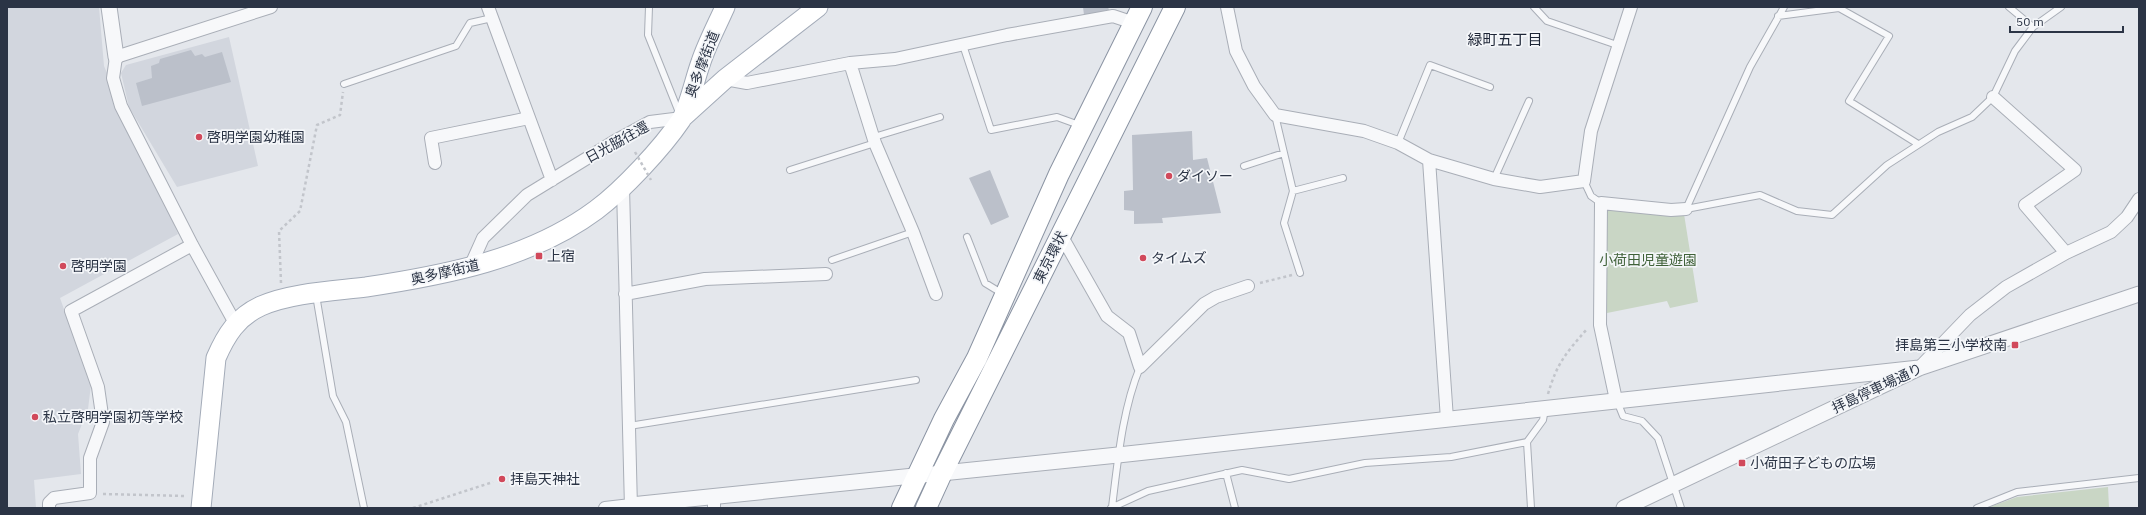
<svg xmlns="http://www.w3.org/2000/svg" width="2146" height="515" viewBox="0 0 2146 515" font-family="'IBM Plex Sans','Noto Sans JP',sans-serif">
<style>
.built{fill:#d2d6de}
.green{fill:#c9d6c5}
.building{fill:#bbc0ca}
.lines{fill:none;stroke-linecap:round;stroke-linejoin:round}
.service-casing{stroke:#a9aeb7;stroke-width:8}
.minor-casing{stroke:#a9aeb7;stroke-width:14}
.tertiary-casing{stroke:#a9aeb7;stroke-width:17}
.primary-casing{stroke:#a3abb8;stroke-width:21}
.trunk-casing{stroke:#8b94a3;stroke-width:22}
.path{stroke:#c2c5cb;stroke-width:2.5;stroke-dasharray:3 3;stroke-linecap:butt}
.service{stroke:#f7f8fa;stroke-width:6}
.minor{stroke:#f7f8fa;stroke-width:12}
.tertiary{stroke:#f7f8fa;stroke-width:15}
.primary{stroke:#fff;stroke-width:19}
.trunk{stroke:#fff;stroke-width:20}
.path-bridge{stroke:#c2c5cb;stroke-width:2.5;stroke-dasharray:3 3;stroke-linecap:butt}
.poi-dot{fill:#d1495b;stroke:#f4f6f9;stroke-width:1.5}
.labels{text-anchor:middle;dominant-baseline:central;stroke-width:3.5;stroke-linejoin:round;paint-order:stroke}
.street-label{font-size:14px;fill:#2b3445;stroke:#f4f6f9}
.poi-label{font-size:14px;fill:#2b3445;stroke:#f4f6f9;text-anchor:start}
.park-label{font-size:14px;fill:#3f6138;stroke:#f4f6f9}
.neighbourhood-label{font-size:15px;fill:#1d2536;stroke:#f4f6f9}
</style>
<rect width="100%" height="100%" fill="#e4e7ec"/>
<!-- built -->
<path class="built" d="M 7,7 L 99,7 L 104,66 L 178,234 L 60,298 L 91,385 L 88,409 L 78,434 L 81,474 L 34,480 L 36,508 L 7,508 Z
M 229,37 L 258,166 L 177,187 L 129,107 L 121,73 L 126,65 Z"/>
<!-- green -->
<path class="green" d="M 1613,209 L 1684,214 L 1698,302 L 1670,308 L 1667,301 L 1607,313 L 1602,213 Z
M 2108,487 L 2109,508 L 1987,508 L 2017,497 Z"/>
<!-- building -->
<path class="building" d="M 1083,7 L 1108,7 L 1109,10 L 1084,15 Z
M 191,50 L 195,56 L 202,54 L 205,57 L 222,52 L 231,82 L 142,106 L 136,83 L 152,78 L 151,66 L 159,63 L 160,59 Z
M 1192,131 L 1193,160 L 1207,158 L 1221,213 L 1162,218 L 1163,223 L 1134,224 L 1134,211 L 1124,210 L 1124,191 L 1133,190 L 1132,135 Z
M 990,170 L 1009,217 L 991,225 L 969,178 Z"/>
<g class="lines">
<!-- service casing -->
<g class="service-casing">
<path id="service" d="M 649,7 L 648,35 L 680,115
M 1534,7 L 1547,21 L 1617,45
M 2009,7 L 2033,27
M 1778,16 L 1839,8 L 1889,36 L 1849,101 L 1918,144
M 963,45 L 991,130 L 1057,117 L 1079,125
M 344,84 L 456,46 L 470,23 L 492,18
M 1275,115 L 1293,191 L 1284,223 L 1300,273
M 874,137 L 940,117
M 1398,143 L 1430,65 L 1490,87
M 1244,166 L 1284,153
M 790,170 L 875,143
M 1494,179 L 1529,101
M 1584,181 L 1591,196 L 1601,203
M 1293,191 L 1343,178
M 1686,209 L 1760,195 L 1797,211 L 1832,215 L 1887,165 L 1938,132 L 1972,117 L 1993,97 L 2015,51 L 2033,27 L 2061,7
M 1686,209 L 1750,67 L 1784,7
M 967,237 L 985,283 L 1003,294
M 832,260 L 913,232
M 316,295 L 333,396 L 346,422 L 364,508
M 1617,401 L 1623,416 L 1642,421 L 1658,438 L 1681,508
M 629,426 L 916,380
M 1226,473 L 1235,508
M 1112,507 C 1118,460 1122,411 1140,367
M 1111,508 L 1148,491 L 1242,470 L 1289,479 L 1365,463 L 1451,457 L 1527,442
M 1531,508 L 1527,442 L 1543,420 L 1545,409
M 1977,508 L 2017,492 L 2139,478"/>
</g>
<!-- minor casing -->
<g class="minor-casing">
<path id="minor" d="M 488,7 L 552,180
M 1227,7 L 1236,51 L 1254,86 L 1275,115 L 1364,131 L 1398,143 L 1429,160 L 1494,179 L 1540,187 L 1584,181 L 1591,131 L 1631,7
M 850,63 L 875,143 L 913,232 L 936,294
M 725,79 L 747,83 L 850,63 L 895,59 L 1007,35 L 1113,16 L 1134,23
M 1993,97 L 2075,170 L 2025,205 L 2066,253
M 1429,160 L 1447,419
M 435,163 L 431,138 L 529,118
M 623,187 L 631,508
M 1061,235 L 1107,316 L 1129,333 L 1140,367 L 1204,304 L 1216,297 L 1248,286
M 470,267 L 483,238 L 527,195 L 615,141 L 650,122 L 682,118
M 625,294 L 705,279 L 826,274
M 235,323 L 192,245 L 121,106 L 113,78 L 116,57 L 271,7
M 1919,368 L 1970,315 L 2006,287 L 2066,253 L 2111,232 L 2127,217 L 2139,199
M 1616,400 L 1600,325 L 1601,203 L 1671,210 L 1686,209
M 714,497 L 714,508
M 49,508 L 49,503 L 54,498 L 90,493 L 90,458 L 103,422 L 98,387 L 71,311 L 192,245
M 605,508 L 631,505"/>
</g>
<!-- tertiary casing -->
<g class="tertiary-casing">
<path id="tertiary" d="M 109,7 L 116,57
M 631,505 L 1118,455 L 1919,368
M 1624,508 L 1919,368 L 2139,294"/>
</g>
<!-- primary casing -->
<g class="primary-casing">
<path id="primary" d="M 683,117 L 725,79 L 818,7
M 201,508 L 216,358 C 226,335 237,317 261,306 C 290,293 333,291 366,287 C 446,275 530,259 596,210 C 623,190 662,148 681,120 C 689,107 695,78 701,62 C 707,44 717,25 725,7"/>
</g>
<!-- trunk casing -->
<g class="trunk-casing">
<path id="trunk" d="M 902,508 L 944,419 L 977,358 L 1059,174 L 1142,7
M 926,508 L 942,473 L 1175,7"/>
</g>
<!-- path -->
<path class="path" d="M 281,283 L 279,231 L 300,211 L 317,125 L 340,115 L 343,92
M 1260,283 L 1292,275
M 1548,394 C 1557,363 1566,353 1587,329
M 103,494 L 186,496
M 413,508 L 493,482"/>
<!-- service -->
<use href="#service" class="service"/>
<!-- minor -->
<use href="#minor" class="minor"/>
<!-- tertiary -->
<use href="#tertiary" class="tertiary"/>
<!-- primary -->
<use href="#primary" class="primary"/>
<!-- trunk -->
<use href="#trunk" class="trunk"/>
<!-- path-bridge -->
<path class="path-bridge" d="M 635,152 L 651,180"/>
</g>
<!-- markers -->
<g class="poi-dot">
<circle cx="199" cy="137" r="4"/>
<circle cx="1169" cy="176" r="4"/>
<rect x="535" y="252" width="8" height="8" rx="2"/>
<circle cx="1143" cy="258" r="4"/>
<circle cx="63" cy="266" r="4"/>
<rect x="2011" y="341" width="8" height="8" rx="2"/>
<circle cx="35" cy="417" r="4"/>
<rect x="1738" y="459" width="8" height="8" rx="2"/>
<circle cx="502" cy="479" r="4"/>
</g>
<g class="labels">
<!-- street labels -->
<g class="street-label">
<text transform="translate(702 64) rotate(-69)">奥多摩街道</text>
<text transform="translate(617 142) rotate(-29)">日光脇往還</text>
<text transform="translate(1050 257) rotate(-63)">東京環状</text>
<text transform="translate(445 272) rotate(-13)">奥多摩街道</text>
<text transform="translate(1877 388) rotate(-25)">拝島停車場通り</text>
</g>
<!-- poi labels -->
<g class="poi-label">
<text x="207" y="137">啓明学園幼稚園</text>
<text x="1177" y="176">ダイソー</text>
<text x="547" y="256">上宿</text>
<text x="1151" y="258">タイムズ</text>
<text x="71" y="266">啓明学園</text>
<text x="2007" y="345" text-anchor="end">拝島第三小学校南</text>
<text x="43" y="417">私立啓明学園初等学校</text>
<text x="1750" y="463">小荷田子どもの広場</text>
<text x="510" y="479">拝島天神社</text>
</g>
<!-- park labels -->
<g class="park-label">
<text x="1648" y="260">小荷田児童遊園</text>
</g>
<!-- neighbourhood labels -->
<g class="neighbourhood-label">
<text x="1505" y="39">緑町五丁目</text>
</g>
</g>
<!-- border -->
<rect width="2146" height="515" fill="none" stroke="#2b3445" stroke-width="16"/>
<!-- scale -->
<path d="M2010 26v6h113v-6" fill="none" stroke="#2b3445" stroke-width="2"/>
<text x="2016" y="26" font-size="12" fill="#2b3445" stroke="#f4f6f9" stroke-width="3" paint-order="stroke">50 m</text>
</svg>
